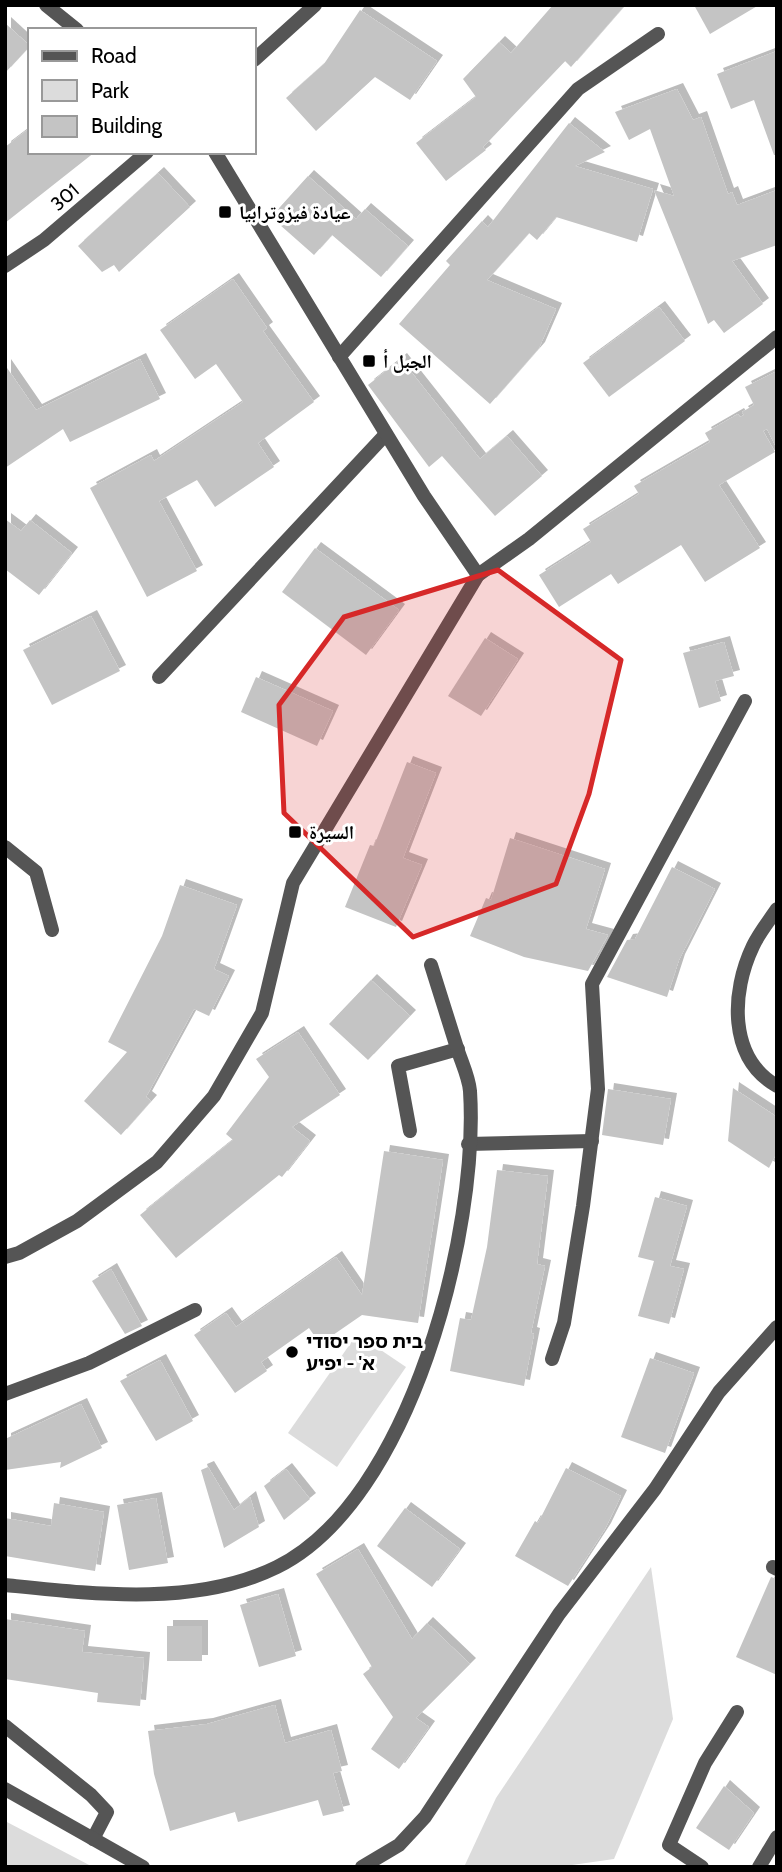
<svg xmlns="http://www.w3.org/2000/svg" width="782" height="1872" font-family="Cabin,'Noto Naskh Arabic','Noto Sans Hebrew',sans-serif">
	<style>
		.green { fill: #dcdcdc }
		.building { fill: #c4c4c4; filter: url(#shadow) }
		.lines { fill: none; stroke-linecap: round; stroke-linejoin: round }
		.service { stroke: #555; stroke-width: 14 }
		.minor { stroke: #555; stroke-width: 14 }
		.tertiary { stroke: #555; stroke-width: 14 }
		.marked { fill: #d62828; fill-opacity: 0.2; stroke: #d62828; stroke-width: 5; stroke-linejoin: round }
		.poi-dot { fill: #000; stroke: #fff; stroke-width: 2.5 }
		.labels { text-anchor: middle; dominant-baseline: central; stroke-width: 6; stroke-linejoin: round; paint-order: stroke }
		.street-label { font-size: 19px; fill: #000; stroke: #fff }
		.poi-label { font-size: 19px; font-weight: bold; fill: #000; stroke: #fff; text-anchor: start }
	</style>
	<defs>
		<filter id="shadow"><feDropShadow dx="6" dy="-6" stdDeviation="0" flood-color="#0004"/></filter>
	</defs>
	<rect width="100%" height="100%" fill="#fff"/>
	<!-- green -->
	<g class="green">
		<path d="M 357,1334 L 406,1367 L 337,1467 L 288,1433 Z"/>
		<path d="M 651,1567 L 673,1719 L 614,1859 L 558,1867 L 464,1867 L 496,1798 Z"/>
		<path d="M 5,1821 L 93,1867 L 5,1867 Z"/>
	</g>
	<!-- building -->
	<g class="building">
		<path d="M 553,5 L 625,5 L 571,67 L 565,61 L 483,147 L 486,150 L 446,181 L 416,143 L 476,97 L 463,79 L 499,42 L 511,53 Z"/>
		<path d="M 694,5 L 759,5 L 710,34 Z"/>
		<path d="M 360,10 L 437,61 L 410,100 L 375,77 L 316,131 L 286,98 L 324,64 Z"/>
		<path d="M 5,23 L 30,46 L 5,73 Z"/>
		<path d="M 777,51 L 777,155 L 774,155 L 754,100 L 731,109 L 717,74 Z"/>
		<path d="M 677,89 L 693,120 L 701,117 L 728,194 L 732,192 L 737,205 L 777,190 L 777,245 L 732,261 L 763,304 L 724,333 L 714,320 L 708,324 L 654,190 L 674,196 L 650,129 L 629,140 L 615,112 Z"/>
		<path d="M 569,123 L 605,152 L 575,166 L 653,189 L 637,242 L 556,217 L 537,240 L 529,233 L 487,280 L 556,309 L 539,348 L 490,404 L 399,324 L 450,265 L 446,261 L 482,221 L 488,227 Z"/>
		<path d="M 30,128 L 30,152 L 95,152 L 5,223 L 5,147 Z"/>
		<path d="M 158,173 L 190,207 L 119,272 L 114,265 L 102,272 L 78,246 Z"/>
		<path d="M 308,176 L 356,219 L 365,209 L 408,246 L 381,277 L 332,235 L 314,255 L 271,217 Z"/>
		<path d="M 233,279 L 267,328 L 263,331 L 314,402 L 258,443 L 274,467 L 215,507 L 197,480 L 159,501 L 197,571 L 147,597 L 90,488 L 151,455 L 154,461 L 243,402 L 216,364 L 195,379 L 160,330 Z"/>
		<path d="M 659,307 L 685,341 L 609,397 L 583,363 Z"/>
		<path d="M 140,359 L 160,399 L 70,442 L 63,429 L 5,468 L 5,365 L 36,410 Z"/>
		<path d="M 401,359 L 480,459 L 507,436 L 542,476 L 495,516 L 442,456 L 429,467 L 368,385 Z"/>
		<path d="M 777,371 L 777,449 L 767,429 L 763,431 L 775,452 L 719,485 L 760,548 L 705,582 L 681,545 L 618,584 L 611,574 L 559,607 L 539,575 L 591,542 L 583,529 L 639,494 L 634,486 L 710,442 L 705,433 L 738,414 L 740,417 L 744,415 L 742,412 L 754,405 L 745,387 Z"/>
		<path d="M 5,519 L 21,531 L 30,520 L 72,553 L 39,595 L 5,569 Z"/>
		<path d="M 315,548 L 399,610 L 366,655 L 282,592 Z"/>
		<path d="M 91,616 L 120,671 L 52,705 L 23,650 Z"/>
		<path d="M 485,638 L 518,659 L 481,716 L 448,696 Z"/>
		<path d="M 724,642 L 734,676 L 715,681 L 721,701 L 699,708 L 683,653 Z"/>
		<path d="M 256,677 L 333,711 L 317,746 L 241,712 Z"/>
		<path d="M 407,762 L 436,773 L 403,858 L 422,865 L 396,927 L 345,907 L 370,845 L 374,846 Z"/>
		<path d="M 510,838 L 605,869 L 586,929 L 608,935 L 588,971 L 524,957 L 470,936 L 486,898 L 491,900 Z"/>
		<path d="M 672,867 L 715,889 L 679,960 L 667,997 L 607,977 L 627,940 L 635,939 Z"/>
		<path d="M 180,885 L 237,905 L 214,969 L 229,976 L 209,1016 L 194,1009 L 146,1097 L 151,1101 L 121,1135 L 84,1101 L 127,1052 L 108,1042 L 162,936 Z"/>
		<path d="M 371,980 L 410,1016 L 368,1060 L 329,1024 Z"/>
		<path d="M 298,1032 L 340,1095 L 292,1127 L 310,1141 L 282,1177 L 279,1175 L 176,1258 L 140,1215 L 233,1140 L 226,1134 L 269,1077 L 256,1059 Z"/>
		<path d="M 733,1088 L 777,1117 L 777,1152 L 769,1168 L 728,1141 Z"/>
		<path d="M 608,1089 L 671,1099 L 663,1145 L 602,1135 Z"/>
		<path d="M 384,1151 L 443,1160 L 418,1323 L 362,1315 L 320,1344 L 309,1328 L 261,1362 L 267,1371 L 235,1393 L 194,1335 L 226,1313 L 236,1327 L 336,1257 L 362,1295 Z"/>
		<path d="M 497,1170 L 548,1176 L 537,1264 L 545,1266 L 531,1333 L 534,1334 L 524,1386 L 450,1371 L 460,1318 L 471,1320 L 487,1247 Z"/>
		<path d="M 655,1197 L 687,1206 L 670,1266 L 684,1269 L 669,1324 L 638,1316 L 654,1261 L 638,1257 Z"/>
		<path d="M 111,1269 L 142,1326 L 125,1334 L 92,1281 Z"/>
		<path d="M 650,1358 L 694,1373 L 665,1453 L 621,1437 Z"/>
		<path d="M 160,1360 L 193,1421 L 156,1441 L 120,1381 Z"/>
		<path d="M 81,1404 L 102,1448 L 60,1468 L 61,1462 L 5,1470 L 5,1439 Z"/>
		<path d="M 208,1467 L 234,1510 L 250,1497 L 259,1527 L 224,1548 L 201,1470 Z"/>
		<path d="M 566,1468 L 621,1496 L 605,1529 L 568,1586 L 515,1556 L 535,1521 L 538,1523 Z"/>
		<path d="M 286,1469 L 310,1499 L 284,1520 L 264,1486 Z"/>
		<path d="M 156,1498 L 168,1563 L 129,1570 L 117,1505 Z"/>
		<path d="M 54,1503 L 104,1512 L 95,1571 L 5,1556 L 5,1518 L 51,1526 Z"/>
		<path d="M 405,1508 L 460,1549 L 432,1587 L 377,1546 Z"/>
		<path d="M 358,1549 L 412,1639 L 427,1623 L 470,1664 L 416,1718 L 429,1727 L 399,1769 L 371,1749 L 393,1717 L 363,1674 L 372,1667 L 316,1574 Z"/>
		<path d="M 771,1577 L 777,1579 L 777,1675 L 736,1657 Z"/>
		<path d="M 278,1594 L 296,1656 L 259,1667 L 240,1605 Z"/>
		<path d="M 5,1619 L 85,1631 L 82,1652 L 144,1658 L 140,1706 L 97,1702 L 98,1693 L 5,1679 Z"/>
		<rect x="167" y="1626" width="35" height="35"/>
		<path d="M 275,1705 L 285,1743 L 331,1730 L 342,1771 L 333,1773 L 344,1811 L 323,1816 L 318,1800 L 238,1822 L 235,1812 L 170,1831 L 154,1774 L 148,1731 L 207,1724 Z"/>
		<path d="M 724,1786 L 754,1813 L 729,1850 L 696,1828 Z"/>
	</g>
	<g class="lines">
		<!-- service -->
		<g class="service">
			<path d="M 46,5 L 77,30"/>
			<path d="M 5,847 L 36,872 L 52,930"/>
			<path d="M 410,1131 L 398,1066 L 458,1049"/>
			<path d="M 5,1394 L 89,1363 L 195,1310"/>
			<path d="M 773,1567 L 777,1569"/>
			<path d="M 5,1726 L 91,1795 L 107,1812 L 93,1839"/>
			<path d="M 702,1867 L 669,1845 L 705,1763 L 737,1712"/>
		</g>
		<!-- minor -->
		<g class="minor">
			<path d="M 5,266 L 44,240 L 147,152"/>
			<path d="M 339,357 L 578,89 L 658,34"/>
			<path d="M 478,575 L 529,539 L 777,337"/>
			<path d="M 159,677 L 386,434"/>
			<path d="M 777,909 C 769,921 759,933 753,946 C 731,992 728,1058 777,1086"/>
			<path d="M 468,1144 L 592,1141"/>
			<path d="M 552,1359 L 564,1323 L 583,1206 L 598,1089 L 592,984 L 745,701"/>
			<path d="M 5,1585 C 92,1594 196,1607 277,1567 C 411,1501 479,1230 470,1091 C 469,1078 462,1063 458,1051 C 449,1022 440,994 431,965"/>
			<path d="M 5,1789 L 143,1867"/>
			<path d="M 362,1867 L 399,1845 L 425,1817 L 559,1614 L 655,1489 L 719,1392 L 777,1327"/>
			<path d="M 759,1867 L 777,1837"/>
		</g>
		<!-- tertiary -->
		<g class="tertiary">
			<path d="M 254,60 L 315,5"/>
			<path d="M 5,1257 L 19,1253 L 77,1221 L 157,1162 L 214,1096 L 262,1013 L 293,883 L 478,575 L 424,496 L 215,152"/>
		</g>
	</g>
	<!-- marked area -->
	<path class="marked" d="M 498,570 L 621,660 L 589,794 L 556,884 L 413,937 L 284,813 L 279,705 L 344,617 Z"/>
	<!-- markers -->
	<g class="poi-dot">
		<rect x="218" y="205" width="14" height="14" rx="3.5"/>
		<rect x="362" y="354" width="14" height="14" rx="3.5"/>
		<rect x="288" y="825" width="14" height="14" rx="3.5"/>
		<circle cx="292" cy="1352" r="7"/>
	</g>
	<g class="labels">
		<!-- street labels -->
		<g class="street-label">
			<text transform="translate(65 197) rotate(-41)">301</text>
		</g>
		<!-- poi labels -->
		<g class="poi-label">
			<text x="239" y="212">عيادة فيزوترابيا</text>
			<text x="383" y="361">الجبل أ</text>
			<text x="309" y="832">السيرة</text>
			<text x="306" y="1341">בית ספר יסודי<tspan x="306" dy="22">א' - יפיע</tspan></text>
		</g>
	</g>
	<!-- border -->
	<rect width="782" height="1872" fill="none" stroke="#000000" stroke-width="14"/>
	<!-- legend -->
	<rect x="28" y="28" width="228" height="126" fill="#ffffff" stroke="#999999" stroke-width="2"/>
	<rect x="42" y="51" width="35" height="10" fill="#555555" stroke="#999999" stroke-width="2"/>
	<text x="91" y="63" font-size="21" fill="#000000">Road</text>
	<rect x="42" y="80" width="35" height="21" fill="#dcdcdc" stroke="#999999" stroke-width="2"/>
	<text x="91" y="98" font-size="21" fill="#000000">Park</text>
	<rect x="42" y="116" width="35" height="21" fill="#c4c4c4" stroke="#999999" stroke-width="2"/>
	<text x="91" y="133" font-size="21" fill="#000000">Building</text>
</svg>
